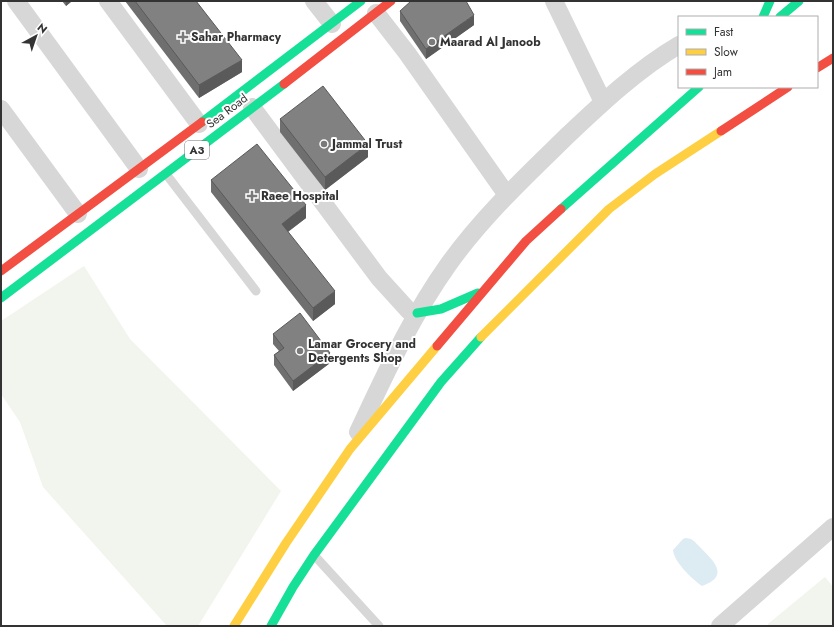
<svg xmlns="http://www.w3.org/2000/svg" width="834" height="627" font-family="Jost,sans-serif">
	<style>
		.green { fill: #f1f5ed }
		.water { fill: #ddebf3 }
		.lines { fill: none; stroke-linecap: round; stroke-linejoin: round }
		.lane { stroke: #d7d7d7; stroke-width: 9 }
		.street { stroke: #d7d7d7; stroke-width: 18 }
		.fast { stroke: #16e098; stroke-width: 9 }
		.slow { stroke: #ffcf43; stroke-width: 9 }
		.jam { stroke: #f24e42; stroke-width: 9 }
		.wall { fill: #6f6f6f }
		.shaded-wall { fill: #5a5a5a }
		.building { fill: #818181; stroke: #5a5a5a }
		.poi-dot { fill: #7a7a7a; stroke: #fff; stroke-width: 1.5 }
		.labels { text-anchor: middle; dominant-baseline: central; stroke-width: 4; stroke-linejoin: round; paint-order: stroke }
		.shield { fill: #fff; stroke: #707070; stroke-width: 1 }
		.shield-label { font-size: 11px; font-weight: bold; fill: #333 }
		.poi-label { font-size: 12px; font-weight: bold; fill: #333; stroke: #fff; text-anchor: start }
		.street-label { font-size: 12px; fill: #333; stroke: #fff }
	</style>
	<rect width="100%" height="100%" fill="#fff"/>
	<!-- green -->
	<g class="green">
		<path d="M 84,266 L 130,339 L 281,491 L 198,626 L 167,626 L 43,487 L 20,422 L 1,394 L 1,321 Z"/>
		<path d="M 825,577 L 833,587 L 833,626 L 769,626 L 768,624 Z"/>
	</g>
	<!-- water -->
	<path class="water" d="M 686,538 L 691,539 L 695,542 C 709,557 734,575 702,586 C 692,579 674,562 673,550 L 683,539 Z"/>
	<g class="lines">
		<!-- lane -->
		<g class="lane">
			<path d="M 166,174 L 256,291"/>
			<path d="M 314,555 L 379,626"/>
		</g>
		<!-- street -->
		<g class="street">
			<path d="M 16,1 L 139,169"/>
			<path d="M 108,1 L 199,124"/>
			<path d="M 314,1 L 332,24"/>
			<path d="M 554,1 L 603,102"/>
			<path d="M 376,13 L 407,53 L 507,195"/>
			<path d="M 252,107 L 379,278 L 409,311 L 417,313"/>
			<path d="M 1,109 L 78,214"/>
			<path d="M 358,432 C 385,375 411,317 448,265 C 482,217 525,177 567,136 C 602,103 638,69 679,45"/>
			<path d="M 720,626 L 833,527"/>
		</g>
		<!-- fast -->
		<g class="fast">
			<path d="M 763,17 L 770,1"/>
			<path d="M 780,17 L 799,1"/>
			<path d="M 202,122 L 361,1"/>
			<path d="M 561,209 L 699,87"/>
			<path d="M 1,298 L 284,84"/>
			<path d="M 417,313 L 441,309 L 478,293"/>
			<path d="M 271,626 L 293,587 L 314,555 L 441,382 L 481,337"/>
		</g>
		<!-- slow -->
		<g class="slow">
			<path d="M 481,337 L 609,209 L 655,174 L 721,131"/>
			<path d="M 234,626 L 286,543 L 350,449 L 437,346"/>
		</g>
		<!-- jam -->
		<g class="jam">
			<path d="M 817,68 L 833,58"/>
			<path d="M 284,84 L 391,1"/>
			<path d="M 721,131 L 788,87"/>
			<path d="M 1,271 L 202,122"/>
			<path d="M 437,346 L 526,241 L 561,209"/>
		</g>
	</g>
	<!-- wall -->
	<g class="wall">
		<path d="M 62,1 L 72,1 L 66,6 Z"/>
		<path d="M 125,1 L 196,1 L 242,72 L 199,98 Z"/>
		<path d="M 400,11 L 474,25 L 426,59 L 400,21 Z"/>
		<path d="M 280,119 L 368,157 L 325,190 L 280,132 Z"/>
		<path d="M 211,180 L 306,218 L 288,232 L 335,304 L 313,321 L 211,192 Z"/>
		<path d="M 273,334 L 330,363 L 293,391 L 274,365 L 274,355 L 279,351 L 273,344 Z"/>
	</g>
	<!-- shaded-wall -->
	<g class="shaded-wall">
		<path d="M 66,1 L 72,1 L 66,6 Z"/>
		<path d="M 474,15 L 474,25 L 426,59 L 426,49 Z"/>
		<path d="M 242,60 L 242,72 L 199,98 L 199,85 Z"/>
		<path d="M 368,144 L 368,157 L 325,190 L 325,177 Z"/>
		<path d="M 306,205 L 306,218 L 282,236 L 282,224 Z"/>
		<path d="M 335,291 L 335,304 L 313,321 L 313,308 Z"/>
		<path d="M 330,353 L 330,363 L 293,391 L 293,381 Z"/>
	</g>
	<!-- building -->
	<g class="building">
		<path d="M 135,1 L 196,1 L 242,60 L 199,85 Z"/>
		<path d="M 411,1 L 466,1 L 474,15 L 426,49 L 400,11 Z"/>
		<path d="M 323,86 L 368,144 L 325,177 L 280,119 Z"/>
		<path d="M 257,144 L 306,205 L 282,224 L 335,291 L 313,308 L 211,180 Z"/>
		<path d="M 300,313 L 330,353 L 293,381 L 274,355 L 284,348 L 273,334 Z"/>
	</g>
	<!-- markers -->
	<g class="poi-dot">
		<path d="M181 31h4v4h4v4h-4v4h-4v-4h-4v-4h4z"/>
		<circle cx="432" cy="42" r="4"/>
		<circle cx="324" cy="144" r="4"/>
		<path d="M250 190h4v4h4v4h-4v4h-4v-4h-4v-4h4z"/>
		<circle cx="300" cy="351" r="4"/>
	</g>
	<g class="labels">
		<!-- shield labels -->
		<rect class="shield" x="185" y="141" width="24" height="18" rx="3"/>
		<g class="shield-label">
			<text x="197" y="150">A3</text>
		</g>
		<!-- poi labels -->
		<g class="poi-label">
			<text x="191" y="37">Sahar Pharmacy</text>
			<text x="440" y="42">Maarad Al Janoob</text>
			<text x="332" y="144">Jammal Trust</text>
			<text x="261" y="196">Raee Hospital</text>
			<text x="308" y="344">Lamar Grocery and<tspan x="308" dy="14">Detergents Shop</tspan></text>
		</g>
		<!-- street labels -->
		<g class="street-label">
			<text transform="translate(227 111) rotate(-37)">Sea Road</text>
		</g>
	</g>
	<!-- border -->
	<rect width="834" height="627" fill="none" stroke="#333333" stroke-width="4"/>
	<!-- legend -->
	<rect x="678" y="16" width="140" height="72" fill="#ffffff" stroke="#adadad"/>
	<rect x="686" y="29" width="20" height="6" fill="#16e098" stroke="#adadad"/>
	<text x="714" y="36" font-size="12" fill="#333333">Fast</text>
	<rect x="686" y="49" width="20" height="6" fill="#ffcf43" stroke="#adadad"/>
	<text x="714" y="56" font-size="12" fill="#333333">Slow</text>
	<rect x="686" y="69" width="20" height="6" fill="#f24e42" stroke="#adadad"/>
	<text x="714" y="76" font-size="12" fill="#333333">Jam</text>
	<!-- north arrow -->
	<g transform="translate(36 36) rotate(40)" stroke="#ffffff" stroke-width="3" paint-order="stroke">
	<path d="M0-3L7 15L0 10L-7 15Z" fill="#333333"/>
	<text y="-6" font-size="11" font-weight="bold" text-anchor="middle" fill="#333333">N</text>
	</g>
</svg>
